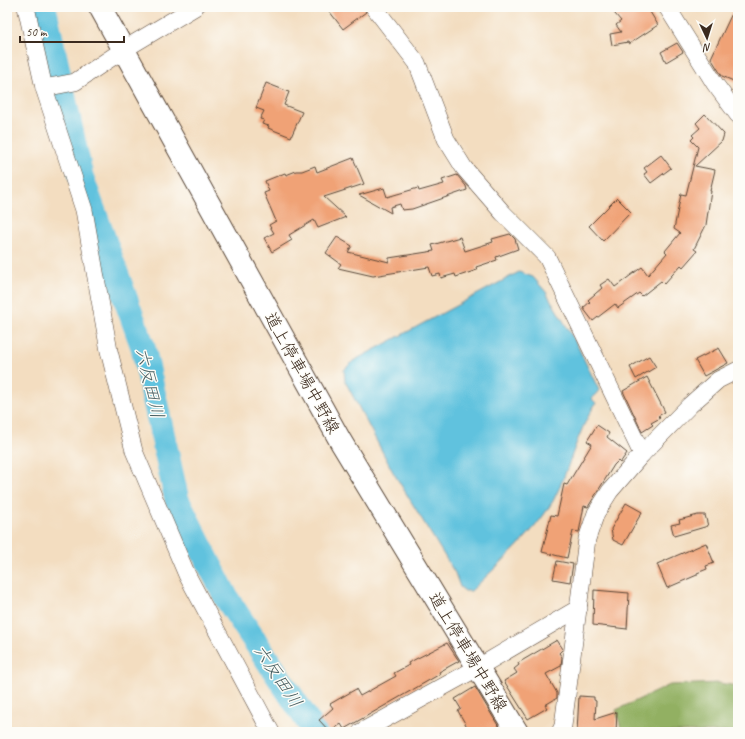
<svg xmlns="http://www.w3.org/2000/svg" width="745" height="739" font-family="Caveat,'Klee One',sans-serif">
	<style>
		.forest { fill: #92b062; stroke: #666d40 }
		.water { fill: #60c2de; stroke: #4e767e }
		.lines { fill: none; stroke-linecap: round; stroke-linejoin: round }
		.river { stroke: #60c2de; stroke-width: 25 }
		.building { fill: #f0a276 }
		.street-casing { stroke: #574536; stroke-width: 18 }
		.secondary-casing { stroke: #574536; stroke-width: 24 }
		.street { stroke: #fff; stroke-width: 17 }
		.secondary { stroke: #fff; stroke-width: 22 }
		.labels { text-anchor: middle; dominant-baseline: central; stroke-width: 3; stroke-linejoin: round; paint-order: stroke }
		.street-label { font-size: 17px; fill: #3b2a1e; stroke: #fdfcf7 }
		.water-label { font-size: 18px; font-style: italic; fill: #485f61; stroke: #fdfcf7 }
	</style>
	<rect width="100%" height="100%" fill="#fdfcf7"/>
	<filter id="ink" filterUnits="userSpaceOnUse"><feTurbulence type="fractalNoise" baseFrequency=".025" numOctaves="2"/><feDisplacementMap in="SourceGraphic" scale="8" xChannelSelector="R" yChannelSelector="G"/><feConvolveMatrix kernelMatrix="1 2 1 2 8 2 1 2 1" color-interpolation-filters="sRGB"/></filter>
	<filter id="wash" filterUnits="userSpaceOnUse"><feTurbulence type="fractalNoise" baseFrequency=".012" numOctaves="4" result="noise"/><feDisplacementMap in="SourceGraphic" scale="16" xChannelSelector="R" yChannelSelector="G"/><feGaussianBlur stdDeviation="0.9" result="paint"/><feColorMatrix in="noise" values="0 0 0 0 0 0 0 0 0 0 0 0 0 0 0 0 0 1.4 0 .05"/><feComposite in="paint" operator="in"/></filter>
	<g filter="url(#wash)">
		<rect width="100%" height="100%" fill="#f3ddc0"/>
		<!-- forest -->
		<path class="forest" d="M 719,683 L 738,686 L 738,732 L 622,732 L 616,710 L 670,685 Z"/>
		<!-- water -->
		<path class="water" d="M 519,272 L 533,277 L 546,292 L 575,341 L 599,390 L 592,399 L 596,403 C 576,433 570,469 553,501 C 532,536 500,563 471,591 L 465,591 L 460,587 L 455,573 L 393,472 L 345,381 L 344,370 L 353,361 Z"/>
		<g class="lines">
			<!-- river -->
			<path class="river" d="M 44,7 L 81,176 L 143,347 L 177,500 L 227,599 L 315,732"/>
		</g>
		<g id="blocks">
			<!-- building -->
			<g class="building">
				<path d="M 326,7 L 364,7 L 366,12 L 343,29 Z"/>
				<path d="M 609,7 L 647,7 L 658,25 L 629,44 L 628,42 L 612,45 L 610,34 L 621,32 L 616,25 L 621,21 Z"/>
				<path d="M 735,7 L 738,7 L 738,83 L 722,76 L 711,58 Z"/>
				<path d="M 677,43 L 683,52 L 666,62 L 661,52 Z"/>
				<path d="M 266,83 L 289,92 L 284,105 L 302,112 L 291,137 L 268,128 L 269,126 L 262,124 L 264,120 L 260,119 L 264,111 L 256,108 Z"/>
				<path d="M 705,114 L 724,134 L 722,141 L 695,166 L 715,170 L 710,191 L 711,191 L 706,225 L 694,249 L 697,251 L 683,267 L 681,265 L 664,284 L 661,281 L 642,296 L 639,293 L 618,308 L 615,304 L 593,321 L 583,308 L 590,302 L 588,300 L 602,288 L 600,285 L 609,279 L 615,287 L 642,267 L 648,275 L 667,253 L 665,251 L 680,233 L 674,229 L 681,194 L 686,195 L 698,147 L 691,140 L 694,137 L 692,135 L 700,128 L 696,123 Z"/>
				<path d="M 661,155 L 671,168 L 651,183 L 644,174 L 647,172 L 644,168 Z"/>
				<path d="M 353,158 L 364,184 L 324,197 L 346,217 L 318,228 L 314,220 L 289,235 L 292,240 L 272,252 L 264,238 L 274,233 L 269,225 L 276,221 L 264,193 L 269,191 L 265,181 L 285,173 L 286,175 L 296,171 L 302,171 L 315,166 L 317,172 Z"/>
				<path d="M 457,175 L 466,186 L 467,190 L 412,209 L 402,210 L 400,204 L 390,207 L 391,213 L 359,195 L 384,188 L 387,197 L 418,188 L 419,191 L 444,184 L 442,180 Z"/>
				<path d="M 617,198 L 631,212 L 603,241 L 589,226 Z"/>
				<path d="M 510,234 L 515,239 L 518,249 L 496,257 L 497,260 L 476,267 L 477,270 L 456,277 L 455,274 L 441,278 L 440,274 L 432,276 L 429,267 L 373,276 L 338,268 L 341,264 L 326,253 L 337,237 L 352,246 L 348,252 L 389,262 L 389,258 L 434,251 L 432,245 L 460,237 L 465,251 L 493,242 L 492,239 Z"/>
				<path d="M 719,348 L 728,363 L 704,376 L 695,360 Z"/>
				<path d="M 649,356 L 656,367 L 636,379 L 630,367 Z"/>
				<path d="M 647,377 L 665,412 L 658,416 L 660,418 L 651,423 L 653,425 L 642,432 L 623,391 Z"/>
				<path d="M 597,425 L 609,433 L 607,437 L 627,453 L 620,463 L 618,461 L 614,465 L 588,507 L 584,506 L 579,532 L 573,531 L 567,558 L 542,552 L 551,515 L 557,516 L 564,484 L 567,485 L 592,444 L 587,441 Z"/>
				<path d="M 626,503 L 642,512 L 623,545 L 613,540 L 611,529 Z"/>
				<path d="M 698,515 L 705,515 L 708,526 L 674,536 L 671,525 L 680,523 L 679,520 Z"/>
				<path d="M 706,543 L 714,563 L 706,566 L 707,569 L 697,573 L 697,575 L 667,588 L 657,564 Z"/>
				<path d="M 557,561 L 573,564 L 570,582 L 553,579 Z"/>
				<path d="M 594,590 L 629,593 L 627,629 L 593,625 Z"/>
				<path d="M 557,640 L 563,649 L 559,653 L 562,657 L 561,666 L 546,674 L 557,693 L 557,698 L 545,705 L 547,708 L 528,719 L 504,681 L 517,673 L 514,669 L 519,665 L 518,663 Z"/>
				<path d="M 447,643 L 459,661 L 439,672 L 440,674 L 344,729 L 341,724 L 330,732 L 319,720 L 333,708 L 330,704 L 356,689 L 360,696 L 396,676 L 394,673 L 409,665 L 408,663 Z"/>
				<path d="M 475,687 L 502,732 L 470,732 L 458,711 L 461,709 L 455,699 Z"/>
				<path d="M 579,696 L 594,697 L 594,700 L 596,701 L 595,719 L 617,712 L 616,732 L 577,732 Z"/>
			</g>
		</g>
	</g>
	<g filter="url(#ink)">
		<use href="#blocks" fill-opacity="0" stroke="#574536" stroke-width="1"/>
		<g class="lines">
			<!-- street casing -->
			<g class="street-casing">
				<g id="street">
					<path d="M 26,7 L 44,88 L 84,210 L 109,351 L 134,451 L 187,575 L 271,732"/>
					<path d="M 374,7 L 417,63 L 446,139 L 464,168 L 503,213 L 547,257 L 642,454"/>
					<path d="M 667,7 L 715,84 L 738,115"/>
					<path d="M 44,88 L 75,82 L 123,50 L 195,7"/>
					<path d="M 361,732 L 477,668 L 579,608"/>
					<path d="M 560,732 L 563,726 L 587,539 L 596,513 L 610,491 L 642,454 L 690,405 L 718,380 L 738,370"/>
				</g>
			</g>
			<!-- secondary casing -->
			<g class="secondary-casing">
				<path id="secondary" d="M 100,7 L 341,442 L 517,732"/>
			</g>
			<!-- street -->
			<use href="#street" class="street"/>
			<!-- secondary -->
			<use href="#secondary" class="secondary"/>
		</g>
	</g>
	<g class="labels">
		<!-- street labels -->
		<g class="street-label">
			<text transform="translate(302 373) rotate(61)">道上停車場中野線</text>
			<text transform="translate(468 652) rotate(59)">道上停車場中野線</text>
		</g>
		<!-- water labels -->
		<g class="water-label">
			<text transform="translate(150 383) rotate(77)">六反田川</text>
			<text transform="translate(278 676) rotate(56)">六反田川</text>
		</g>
	</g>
	<!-- margin -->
	<rect width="745" height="739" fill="none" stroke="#fdfcf7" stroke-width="24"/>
	<!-- north arrow -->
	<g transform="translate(707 38) rotate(176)" stroke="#fdfcf7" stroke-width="3" paint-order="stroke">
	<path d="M0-3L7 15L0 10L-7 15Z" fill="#3b2a1e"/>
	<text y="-6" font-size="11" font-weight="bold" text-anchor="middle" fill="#3b2a1e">N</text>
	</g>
	<!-- scale -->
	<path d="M20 36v6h104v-6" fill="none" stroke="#3b2a1e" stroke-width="2"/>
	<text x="26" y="36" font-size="12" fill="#3b2a1e" stroke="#fdfcf7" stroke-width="3" paint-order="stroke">50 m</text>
</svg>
